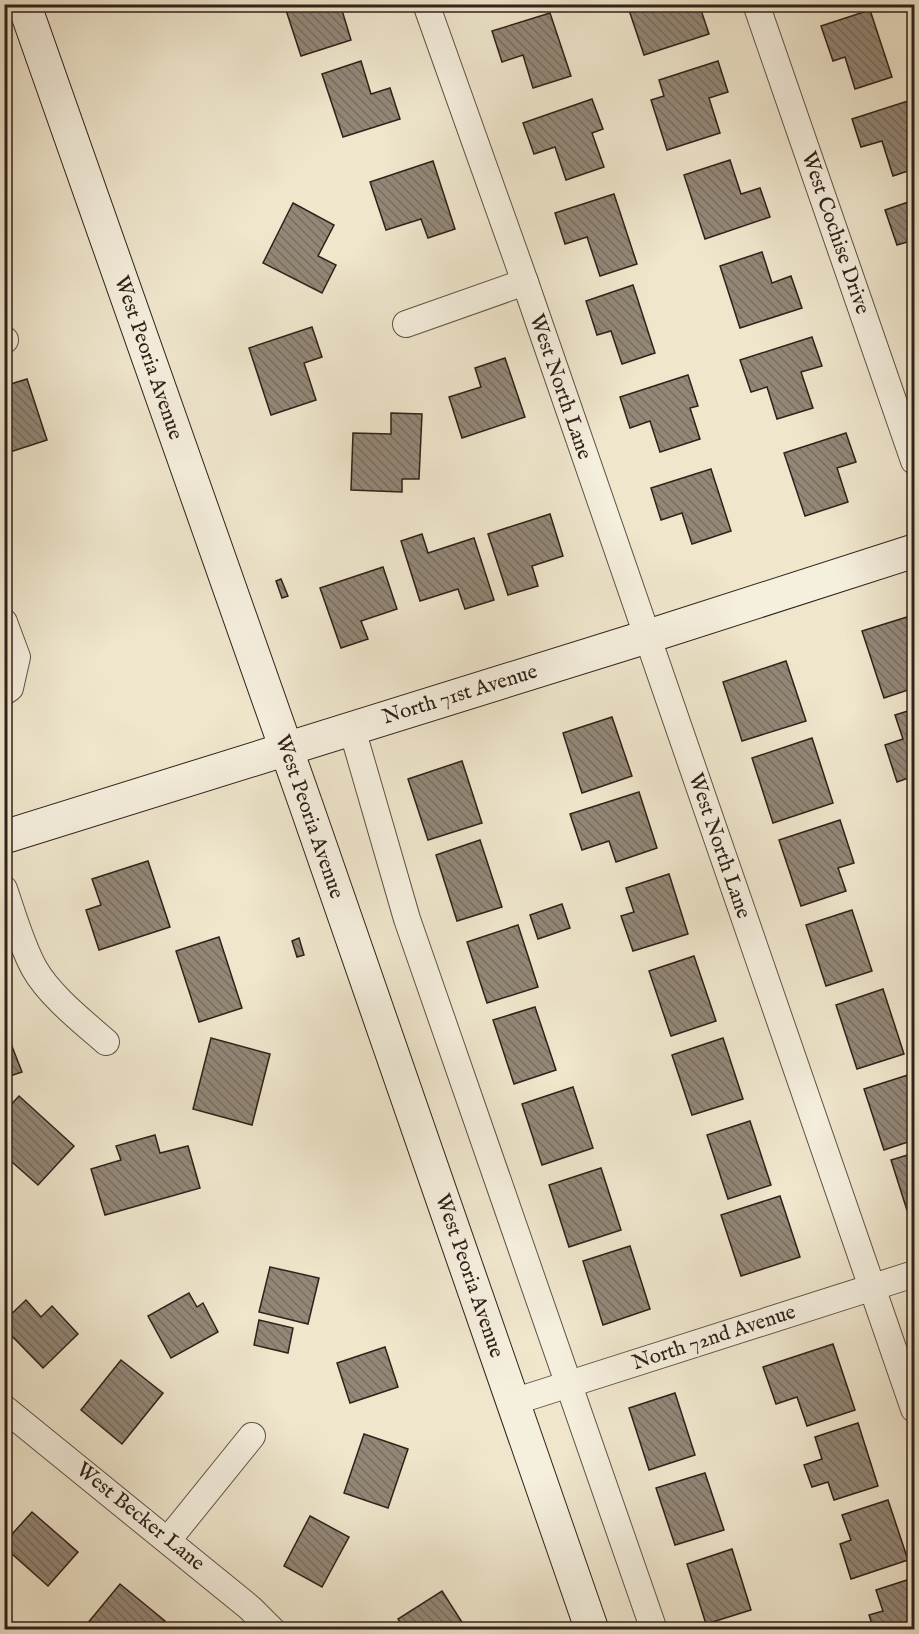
<svg xmlns="http://www.w3.org/2000/svg" width="919" height="1634" font-family="'IM FELL English',serif">
	<style>
		.building { fill: url(#building-back-hatch); stroke: #30211a; stroke-width: 1.5 }
		.lines { fill: none; stroke-linecap: round; stroke-linejoin: round }
		.street-casing { stroke: #605246; stroke-width: 28 }
		.secondary-casing { stroke: #30211a; stroke-width: 35 }
		.street { stroke: #f5efde; stroke-width: 26 }
		.secondary { stroke: #f5efde; stroke-width: 33 }
		.labels { text-anchor: middle; dominant-baseline: central; stroke-width: 4.5; stroke-linejoin: round; paint-order: stroke }
		.street-label { font-size: 21px; fill: #30211a; stroke: #f5efde }
	</style>
	<defs>
		<pattern id="building-back-hatch" width="6" height="6" patternUnits="userSpaceOnUse" patternTransform="scale(1.5)"><rect width="6" height="6" fill="#938777"/><path d="M-1 5l2 2M0 0l6 6M5-1l2 2" fill="none" stroke="#786e61"/></pattern>
	</defs>
	<rect width="100%" height="100%" fill="#efe6cc"/>
	<filter id="stains"><feTurbulence type="fractalNoise" baseFrequency=".00333" numOctaves="4"/><feColorMatrix values="0 0 0 0 .2 0 0 0 0 .09 0 0 0 0 .02 0 0 0 .5 -.17"/></filter>
	<radialGradient id="worn" r=".72"><stop offset=".6" stop-color="#630" stop-opacity="0"/><stop offset="1" stop-color="#630" stop-opacity=".3"/></radialGradient>
	<!-- building -->
	<g class="building">
		<path d="M 284,4 L 349,4 L 341,7 L 351,40 L 301,56 Z"/>
		<path d="M 627,4 L 674,4 L 676,11 L 699,4 L 709,34 L 644,55 Z"/>
		<path d="M 870,10 L 892,77 L 855,89 L 845,57 L 833,61 L 821,26 Z"/>
		<path d="M 550,13 L 571,76 L 533,88 L 523,55 L 502,62 L 492,31 Z"/>
		<path d="M 361,61 L 371,94 L 390,88 L 400,119 L 343,137 L 322,74 Z"/>
		<path d="M 718,61 L 728,92 L 709,98 L 720,133 L 667,150 L 651,100 L 664,96 L 659,80 Z"/>
		<path d="M 592,99 L 603,129 L 592,133 L 604,167 L 566,180 L 555,147 L 534,154 L 523,123 Z"/>
		<path d="M 914,99 L 914,169 L 893,176 L 882,141 L 861,147 L 852,119 Z"/>
		<path d="M 730,160 L 741,194 L 760,188 L 770,217 L 705,239 L 684,175 Z"/>
		<path d="M 433,161 L 455,229 L 428,238 L 421,219 L 386,230 L 370,182 Z"/>
		<path d="M 614,194 L 637,264 L 600,276 L 587,237 L 565,244 L 555,213 Z"/>
		<path d="M 914,200 L 914,240 L 897,245 L 885,210 Z"/>
		<path d="M 293,203 L 334,225 L 318,256 L 336,265 L 322,293 L 263,263 Z"/>
		<path d="M 762,252 L 772,283 L 791,276 L 802,308 L 740,328 L 720,266 Z"/>
		<path d="M 633,285 L 655,353 L 622,364 L 611,331 L 597,335 L 586,301 Z"/>
		<path d="M 312,327 L 322,357 L 304,363 L 316,400 L 271,415 L 249,348 Z"/>
		<path d="M 812,337 L 822,366 L 801,372 L 813,408 L 777,419 L 767,387 L 751,392 L 740,360 Z"/>
		<path d="M 505,358 L 525,417 L 462,438 L 449,397 L 481,387 L 475,368 Z"/>
		<path d="M 688,375 L 698,406 L 690,408 L 700,439 L 660,452 L 650,421 L 630,428 L 620,397 Z"/>
		<path d="M 27,379 L 47,440 L 4,454 L 4,386 Z"/>
		<path d="M 391,413 L 422,414 L 419,479 L 402,479 L 402,492 L 351,490 L 353,433 L 391,434 Z"/>
		<path d="M 846,433 L 856,462 L 837,468 L 848,502 L 805,516 L 784,453 Z"/>
		<path d="M 711,469 L 731,531 L 692,544 L 682,513 L 661,520 L 651,488 Z"/>
		<path d="M 550,514 L 563,556 L 532,566 L 538,586 L 508,595 L 488,534 Z"/>
		<path d="M 422,534 L 428,553 L 474,538 L 494,600 L 465,609 L 458,589 L 420,601 L 401,541 Z"/>
		<path d="M 383,567 L 397,609 L 361,621 L 368,639 L 341,648 L 320,588 Z"/>
		<path d="M 281,579 L 288,596 L 282,598 L 276,581 Z"/>
		<path d="M 907,617 L 914,639 L 914,688 L 884,698 L 862,631 Z"/>
		<path d="M 786,661 L 806,721 L 742,741 L 723,682 Z"/>
		<path d="M 914,709 L 914,776 L 897,782 L 885,745 L 903,739 L 895,715 Z"/>
		<path d="M 612,717 L 632,776 L 582,793 L 563,733 Z"/>
		<path d="M 812,738 L 833,803 L 773,823 L 752,758 Z"/>
		<path d="M 462,761 L 482,823 L 428,840 L 408,779 Z"/>
		<path d="M 639,792 L 657,848 L 616,862 L 609,841 L 582,850 L 570,814 Z"/>
		<path d="M 840,820 L 854,863 L 838,868 L 846,891 L 801,906 L 779,840 Z"/>
		<path d="M 480,840 L 502,907 L 457,921 L 436,855 Z"/>
		<path d="M 148,861 L 170,927 L 99,950 L 86,910 L 101,905 L 92,879 Z"/>
		<path d="M 669,874 L 688,934 L 633,951 L 621,916 L 634,912 L 626,888 Z"/>
		<path d="M 562,904 L 570,928 L 538,939 L 530,915 Z"/>
		<path d="M 852,910 L 872,971 L 826,986 L 806,925 Z"/>
		<path d="M 518,925 L 538,987 L 487,1003 L 467,942 Z"/>
		<path d="M 219,937 L 242,1008 L 199,1022 L 176,951 Z"/>
		<path d="M 299,938 L 304,955 L 297,957 L 292,941 Z"/>
		<path d="M 694,956 L 716,1021 L 671,1036 L 649,971 Z"/>
		<path d="M 883,989 L 904,1054 L 857,1069 L 836,1005 Z"/>
		<path d="M 535,1007 L 556,1070 L 514,1084 L 493,1020 Z"/>
		<path d="M 6,1031 L 22,1072 L 4,1078 L 4,1032 Z"/>
		<path d="M 211,1038 L 270,1054 L 252,1125 L 193,1109 Z"/>
		<path d="M 723,1038 L 743,1099 L 692,1115 L 672,1055 Z"/>
		<path d="M 914,1073 L 914,1140 L 884,1150 L 864,1089 Z"/>
		<path d="M 573,1087 L 593,1148 L 542,1165 L 522,1104 Z"/>
		<path d="M 19,1096 L 74,1146 L 38,1185 L 4,1155 L 4,1112 Z"/>
		<path d="M 750,1121 L 771,1185 L 728,1199 L 707,1135 Z"/>
		<path d="M 155,1135 L 160,1153 L 188,1146 L 200,1188 L 105,1215 L 91,1169 L 121,1160 L 116,1146 Z"/>
		<path d="M 914,1153 L 914,1225 L 912,1226 L 891,1160 Z"/>
		<path d="M 601,1168 L 621,1230 L 569,1247 L 549,1185 Z"/>
		<path d="M 780,1196 L 800,1257 L 741,1276 L 721,1215 Z"/>
		<path d="M 630,1246 L 650,1309 L 603,1325 L 583,1261 Z"/>
		<path d="M 270,1267 L 319,1278 L 308,1324 L 259,1312 Z"/>
		<path d="M 189,1293 L 197,1307 L 203,1303 L 218,1332 L 171,1358 L 148,1316 Z"/>
		<path d="M 26,1300 L 41,1317 L 52,1306 L 78,1334 L 43,1368 L 4,1328 L 4,1321 Z"/>
		<path d="M 259,1320 L 293,1328 L 288,1353 L 254,1345 Z"/>
		<path d="M 833,1344 L 855,1410 L 807,1426 L 797,1397 L 776,1404 L 763,1367 Z"/>
		<path d="M 385,1347 L 398,1387 L 350,1403 L 337,1363 Z"/>
		<path d="M 121,1360 L 163,1393 L 122,1444 L 81,1410 Z"/>
		<path d="M 675,1393 L 695,1455 L 649,1470 L 629,1408 Z"/>
		<path d="M 858,1423 L 878,1486 L 834,1500 L 828,1482 L 812,1487 L 804,1465 L 822,1459 L 815,1437 Z"/>
		<path d="M 364,1434 L 408,1449 L 388,1508 L 344,1493 Z"/>
		<path d="M 705,1473 L 724,1530 L 675,1545 L 656,1488 Z"/>
		<path d="M 888,1500 L 908,1560 L 851,1579 L 840,1544 L 851,1540 L 842,1515 Z"/>
		<path d="M 32,1512 L 78,1552 L 48,1586 L 4,1547 L 4,1543 Z"/>
		<path d="M 310,1516 L 349,1537 L 322,1587 L 284,1566 Z"/>
		<path d="M 732,1549 L 751,1610 L 706,1624 L 687,1564 Z"/>
		<path d="M 913,1578 L 914,1584 L 914,1630 L 874,1630 L 869,1615 L 883,1611 L 876,1590 Z"/>
		<path d="M 120,1584 L 165,1621 L 159,1630 L 94,1630 L 87,1624 Z"/>
		<path d="M 442,1591 L 467,1630 L 405,1630 L 398,1619 Z"/>
	</g>
	<g class="lines">
		<!-- street casing -->
		<g class="street-casing">
			<g id="street">
				<path d="M 426,4 L 525,282 L 914,1409"/>
				<path d="M 756,4 L 914,461"/>
				<path d="M 406,324 L 525,282"/>
				<path d="M 4,340 L 5,340"/>
				<path d="M 4,622 L 17,657 L 10,688 L 4,692"/>
				<path d="M 352,729 L 407,919 L 654,1630"/>
				<path d="M 4,889 C 13,915 21,944 34,968 C 49,995 82,1021 106,1042"/>
				<path d="M 513,1402 L 914,1274"/>
				<path d="M 4,1408 L 250,1608 L 272,1630"/>
				<path d="M 168,1540 L 252,1436"/>
			</g>
		</g>
		<!-- secondary casing -->
		<g class="secondary-casing">
			<g id="secondary">
				<path d="M 24,4 L 306,805 L 592,1630"/>
				<path d="M 4,837 L 646,637 L 914,551"/>
			</g>
		</g>
		<!-- street -->
		<use href="#street" class="street"/>
		<!-- secondary -->
		<use href="#secondary" class="secondary"/>
	</g>
	<g class="labels">
		<!-- street labels -->
		<g class="street-label">
			<text transform="translate(835 233) rotate(71)">West Cochise Drive</text>
			<text transform="translate(148 358) rotate(71)">West Peoria Avenue</text>
			<text transform="translate(560 387) rotate(71)">West North Lane</text>
			<text transform="translate(460 695) rotate(-17)">North 71st Avenue</text>
			<text transform="translate(309 817) rotate(71)">West Peoria Avenue</text>
			<text transform="translate(719 846) rotate(71)">West North Lane</text>
			<text transform="translate(469 1276) rotate(71)">West Peoria Avenue</text>
			<text transform="translate(714 1338) rotate(-18)">North 72nd Avenue</text>
			<text transform="translate(140 1517) rotate(39)">West Becker Lane</text>
		</g>
	</g>
	<!-- margin -->
	<rect width="919" height="1634" fill="none" stroke="#efe6cc" stroke-width="24"/>
	<rect x="6" y="6" width="907" height="1622" fill="none" stroke="#30211a" stroke-width="3"/>
	<rect x="12" y="12" width="895" height="1610" fill="none" stroke="#30211a" stroke-width="1.5"/>
	<rect width="100%" height="100%" filter="url(#stains)"/>
	<rect width="100%" height="100%" fill="url(#worn)"/>
</svg>
